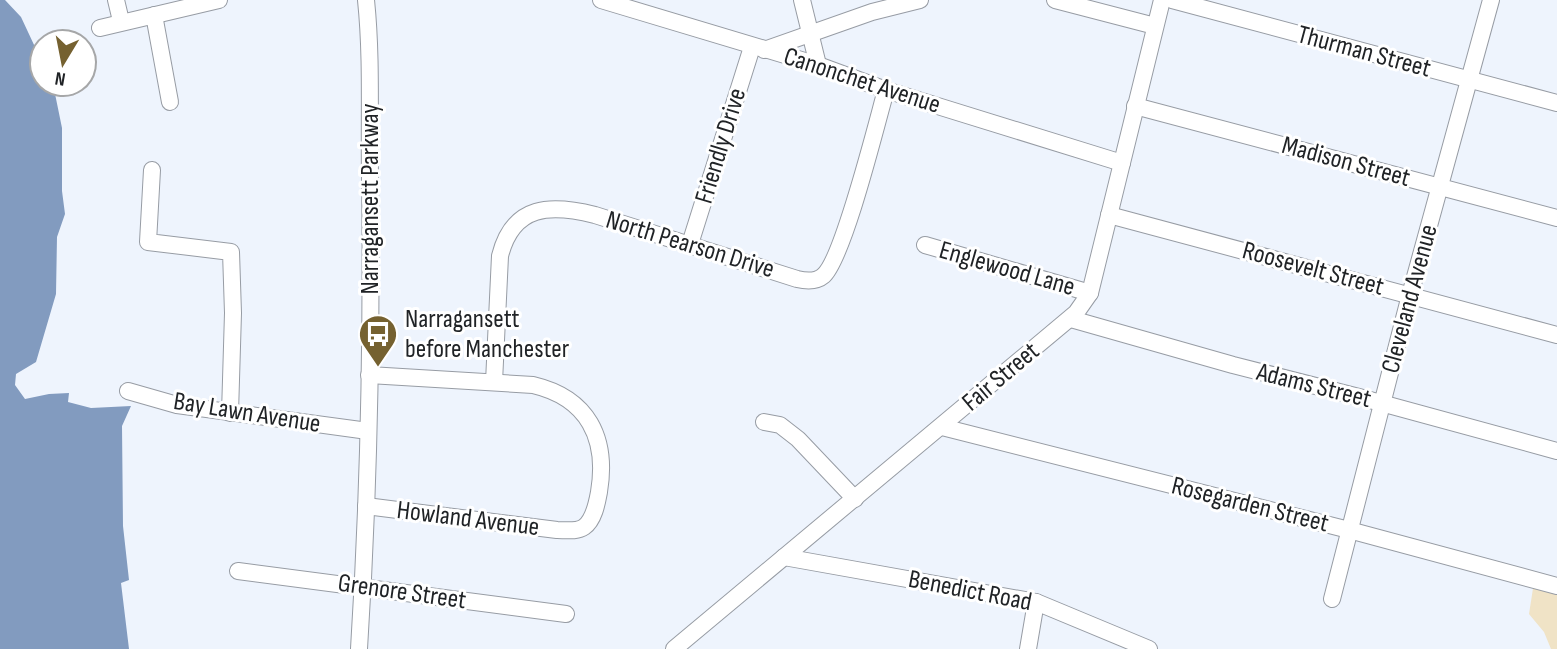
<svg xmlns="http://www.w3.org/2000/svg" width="1557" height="649" font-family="'Sofia Sans Condensed',sans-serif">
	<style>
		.green { fill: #f0e3c6 }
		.water { fill: #829bbf }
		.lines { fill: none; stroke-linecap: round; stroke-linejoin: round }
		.minor-casing { stroke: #979ca4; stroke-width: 18 }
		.minor { stroke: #fff; stroke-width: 16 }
		.labels { text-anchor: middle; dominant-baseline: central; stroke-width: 6; stroke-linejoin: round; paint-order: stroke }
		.street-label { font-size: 26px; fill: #202326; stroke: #fff }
		.poi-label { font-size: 26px; fill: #202326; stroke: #fff; text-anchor: start }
	</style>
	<rect width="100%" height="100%" fill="#eef4fd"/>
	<!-- green -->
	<path class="green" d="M 1534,582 L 1557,587 L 1557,649 L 1551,649 L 1544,632 L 1529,614 Z"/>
	<!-- water -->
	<path class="water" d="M 0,0 L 5,0 L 21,17 L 42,62 L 42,84 L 53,84 L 62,128 L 62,191 L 65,214 L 57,237 L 56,294 L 36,362 L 16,374 L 15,385 L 25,399 L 49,394 L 69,393 L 68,402 L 91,408 L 131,406 L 122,426 L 123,526 L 129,580 L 121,583 L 129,649 L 0,649 Z"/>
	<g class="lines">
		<!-- minor casing -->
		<g class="minor-casing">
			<g id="minor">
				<path d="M 116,0 L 121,21"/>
				<path d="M 601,0 L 818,65 L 886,90 L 1122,163"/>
				<path d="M 802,0 L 818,65"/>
				<path d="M 1055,0 L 1155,26"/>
				<path d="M 1172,0 L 1557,103"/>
				<path d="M 154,15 L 170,102"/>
				<path d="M 100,28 L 219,0"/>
				<path d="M 764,50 L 872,12 L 920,0"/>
				<path d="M 1135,106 L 1557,218"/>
				<path d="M 152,170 L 148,242 L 231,252 L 233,313 L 230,413"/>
				<path d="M 1109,215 L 1557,335"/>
				<path d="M 690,244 L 752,47"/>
				<path d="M 925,245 L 1090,293"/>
				<path d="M 1071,319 L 1233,365 L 1359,397 L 1557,451"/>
				<path d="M 494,382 L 500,256 C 513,204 551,204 595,215 L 797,279 C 806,281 816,282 823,276 C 843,260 877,122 886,90"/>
				<path d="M 128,391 L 177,405 L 368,431"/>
				<path d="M 764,422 L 780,425 L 798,439 L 855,499"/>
				<path d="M 942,427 L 1349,530 L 1557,586"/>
				<path d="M 366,506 L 557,530 C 565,530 577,532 584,527 C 594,520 597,503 599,492 C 608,438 588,398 533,385 L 369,375"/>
				<path d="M 784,557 L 1036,602 L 1149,649"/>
				<path d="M 238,571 L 566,614"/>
				<path d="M 1332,599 L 1410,295 L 1491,0"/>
				<path d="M 359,649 C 369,491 372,333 370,176 C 369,117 372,58 366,0"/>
				<path d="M 674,649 L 1076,313 L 1090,293 L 1162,0"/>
				<path d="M 1028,649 L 1036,602"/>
			</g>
		</g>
		<!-- minor -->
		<use href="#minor" class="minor"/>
	</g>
	<!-- icons -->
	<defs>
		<g id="bus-pin" transform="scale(2.0125)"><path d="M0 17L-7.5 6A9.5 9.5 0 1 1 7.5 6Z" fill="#756130" stroke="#fff"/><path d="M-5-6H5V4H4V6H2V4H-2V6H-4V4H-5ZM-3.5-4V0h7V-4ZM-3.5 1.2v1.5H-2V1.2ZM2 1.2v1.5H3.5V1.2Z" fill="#fff"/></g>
	</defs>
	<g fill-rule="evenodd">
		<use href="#bus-pin" x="378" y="334"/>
	</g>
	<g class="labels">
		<!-- street labels -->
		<g class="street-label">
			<text transform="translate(1364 52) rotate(15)">Thurman Street</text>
			<text transform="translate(862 81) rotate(18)">Canonchet Avenue</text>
			<text transform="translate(721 146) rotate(-73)">Friendly Drive</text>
			<text transform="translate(1346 162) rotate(15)">Madison Street</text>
			<text transform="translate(370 199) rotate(-90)">Narragansett Parkway</text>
			<text transform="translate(690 245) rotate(17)">North Pearson Drive</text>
			<text transform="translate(1007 269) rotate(16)">Englewood Lane</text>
			<text transform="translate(1313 269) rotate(15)">Roosevelt Street</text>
			<text transform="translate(1410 299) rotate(-75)">Cleveland Avenue</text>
			<text transform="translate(1001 377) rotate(-40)">Fair Street</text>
			<text transform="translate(1314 386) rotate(14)">Adams Street</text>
			<text transform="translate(247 413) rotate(9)">Bay Lawn Avenue</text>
			<text transform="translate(1250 505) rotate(14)">Rosegarden Street</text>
			<text transform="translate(468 519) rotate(7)">Howland Avenue</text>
			<text transform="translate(970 591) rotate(11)">Benedict Road</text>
			<text transform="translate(402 592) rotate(8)">Grenore Street</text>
		</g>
		<!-- poi labels -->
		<g class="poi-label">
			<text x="405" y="319">Narragansett<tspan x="405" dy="30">before Manchester</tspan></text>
		</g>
	</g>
	<!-- north arrow -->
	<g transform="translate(63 63) rotate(190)"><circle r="33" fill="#ffffff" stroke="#a6a7a8" stroke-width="2"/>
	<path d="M0-5L12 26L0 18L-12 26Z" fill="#756130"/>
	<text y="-10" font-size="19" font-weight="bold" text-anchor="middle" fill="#202326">N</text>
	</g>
</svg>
